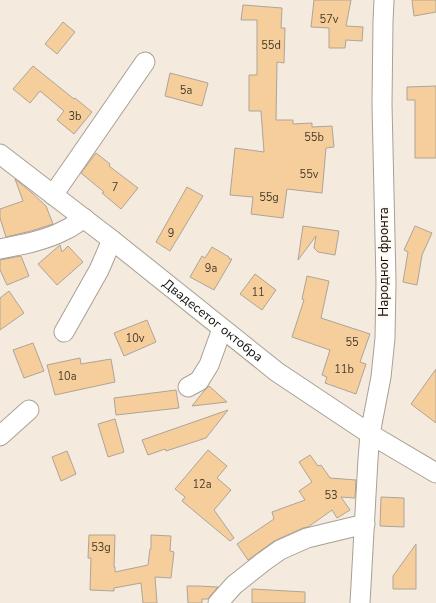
<svg xmlns="http://www.w3.org/2000/svg" width="436" height="603" font-family="'Nunito Sans',sans-serif">
	<style>
		.building { fill: #f5ce9c; stroke: #aea498 }
		.lines { fill: none; stroke-linecap: round; stroke-linejoin: round }
		.minor-casing { stroke: #a9a094; stroke-width: 21 }
		.minor { stroke: #fff; stroke-width: 19 }
		.labels { text-anchor: middle; dominant-baseline: central; stroke-width: 3.5; stroke-linejoin: round; paint-order: stroke }
		.number-label { font-size: 11px; fill: #483c2d }
		.street-label { font-size: 13px; fill: #0f0c08; stroke: #fef8f0 }
	</style>
	<rect width="100%" height="100%" fill="#f4eadd"/>
	<!-- building -->
	<g class="building">
		<path d="M 314,0 L 351,0 L 346,26 L 363,27 L 362,41 L 346,40 L 345,48 L 329,48 L 329,28 L 311,27 Z"/>
		<path d="M 412,0 L 436,0 L 436,12 L 414,16 Z"/>
		<path d="M 243,5 L 282,8 L 281,28 L 285,28 L 284,63 L 277,62 L 276,120 L 293,120 L 293,124 L 312,123 L 312,127 L 332,126 L 334,147 L 326,148 L 322,193 L 287,189 L 283,218 L 251,214 L 253,197 L 230,195 L 235,148 L 264,152 L 261,111 L 249,111 L 249,75 L 257,75 L 257,20 L 241,20 Z"/>
		<path d="M 63,22 L 75,32 L 57,54 L 45,44 Z"/>
		<path d="M 33,66 L 74,99 L 75,98 L 92,112 L 74,134 L 57,120 L 64,111 L 40,91 L 30,103 L 13,89 Z"/>
		<path d="M 170,73 L 208,83 L 202,106 L 165,96 Z"/>
		<path d="M 436,86 L 436,158 L 415,158 L 415,100 L 407,100 L 407,87 Z"/>
		<path d="M 96,153 L 110,164 L 109,166 L 138,188 L 121,209 L 102,193 L 104,192 L 81,173 Z"/>
		<path d="M 15,179 L 31,192 L 46,206 L 53,224 L 31,231 L 6,237 L 0,218 L 0,209 L 23,201 Z"/>
		<path d="M 187,187 L 203,196 L 170,251 L 156,242 Z"/>
		<path d="M 303,226 L 339,231 L 335,255 L 318,252 L 314,248 L 316,236 L 298,260 Z"/>
		<path d="M 415,226 L 432,233 L 422,255 L 417,285 L 403,282 L 408,252 L 404,250 Z"/>
		<path d="M 60,245 L 62,252 L 68,246 L 83,262 L 57,285 L 38,264 Z"/>
		<path d="M 212,247 L 229,257 L 229,259 L 232,259 L 214,290 L 190,277 L 202,256 L 205,258 Z"/>
		<path d="M 21,256 L 29,276 L 7,285 L 0,270 L 0,260 Z"/>
		<path d="M 255,274 L 276,290 L 262,310 L 240,294 Z"/>
		<path d="M 307,276 L 329,281 L 321,318 L 370,334 L 360,362 L 366,364 L 356,394 L 325,383 L 327,377 L 322,375 L 330,350 L 292,337 L 304,300 L 302,299 Z"/>
		<path d="M 9,291 L 24,313 L 0,330 L 0,298 Z"/>
		<path d="M 147,320 L 156,342 L 124,356 L 114,333 Z"/>
		<path d="M 33,343 L 44,371 L 24,378 L 13,350 Z"/>
		<path d="M 80,358 L 81,364 L 111,359 L 115,382 L 55,395 L 47,365 Z"/>
		<path d="M 436,369 L 436,423 L 411,404 Z"/>
		<path d="M 209,386 L 227,402 L 192,406 L 204,391 Z"/>
		<path d="M 176,390 L 179,408 L 116,415 L 114,398 Z"/>
		<path d="M 228,410 L 206,438 L 166,451 L 165,449 L 148,455 L 142,440 Z"/>
		<path d="M 115,419 L 124,452 L 108,457 L 98,424 Z"/>
		<path d="M 208,450 L 227,466 L 217,478 L 231,490 L 214,510 L 234,538 L 230,541 L 182,501 L 185,497 L 175,489 Z"/>
		<path d="M 67,451 L 76,474 L 61,481 L 52,457 Z"/>
		<path d="M 310,455 L 318,466 L 321,465 L 330,478 L 356,480 L 355,498 L 341,497 L 350,510 L 337,518 L 332,510 L 308,527 L 303,528 L 274,541 L 248,560 L 237,544 L 274,519 L 272,512 L 305,500 L 299,491 L 312,482 L 299,462 Z"/>
		<path d="M 381,497 L 404,498 L 404,527 L 380,526 Z"/>
		<path d="M 89,535 L 115,535 L 114,567 L 115,567 L 115,572 L 148,565 L 150,549 L 151,549 L 151,535 L 171,536 L 170,551 L 174,552 L 171,578 L 155,577 L 157,603 L 143,603 L 141,583 L 114,588 L 114,591 L 90,590 L 91,558 L 88,558 Z"/>
		<path d="M 416,544 L 416,589 L 393,589 L 393,576 Z"/>
		<path d="M 187,586 L 198,586 L 218,587 L 210,596 L 208,599 L 202,599 L 202,603 L 188,603 Z"/>
		<path d="M 252,589 L 305,592 L 305,603 L 252,603 Z"/>
	</g>
	<g class="lines">
		<!-- minor casing -->
		<g class="minor-casing">
			<g id="minor">
				<path id="s1" d="M 0,154 L 112,240 L 277,372 L 370,434 L 436,473"/>
				<path d="M 53,195 L 145,62"/>
				<path d="M 0,249 C 21,245 47,240 65,230 C 72,227 78,222 84,218"/>
				<path d="M 64,332 L 99,270 L 112,240"/>
				<path d="M 188,387 L 199,381 L 209,365 L 222,329"/>
				<path d="M 0,436 L 29,410"/>
				<path d="M 218,603 L 234,585 L 263,562 L 280,550 L 307,538 L 365,524"/>
				<path d="M 360,603 L 368,459 L 370,434 L 381,377 L 385,338 L 386,282 L 382,104 L 383,22 L 384,0"/>
			</g>
		</g>
		<!-- minor -->
		<use href="#minor" class="minor"/>
	</g>
	<g class="labels">
		<!-- number labels -->
		<g class="number-label">
			<text x="329" y="19">57v</text>
			<text x="271" y="45">55d</text>
			<text x="186" y="90">5a</text>
			<text x="75" y="116">3b</text>
			<text x="314" y="137">55b</text>
			<text x="309" y="174">55v</text>
			<text x="115" y="187">7</text>
			<text x="269" y="197">55g</text>
			<text x="171" y="233">9</text>
			<text x="211" y="268">9a</text>
			<text x="258" y="292">11</text>
			<text x="135" y="338">10v</text>
			<text x="352" y="342">55</text>
			<text x="344" y="369">11b</text>
			<text x="67" y="376">10a</text>
			<text x="202" y="484">12a</text>
			<text x="331" y="495">53</text>
			<text x="101" y="547">53g</text>
		</g>
		<!-- street labels -->
		<g class="street-label">
			<text transform="translate(384 262) rotate(-90)">Народног фронта</text>
			<text stroke="none"><textPath href="#s1" startOffset="270">Двадесетог октобра</textPath></text>
		</g>
	</g>
</svg>
